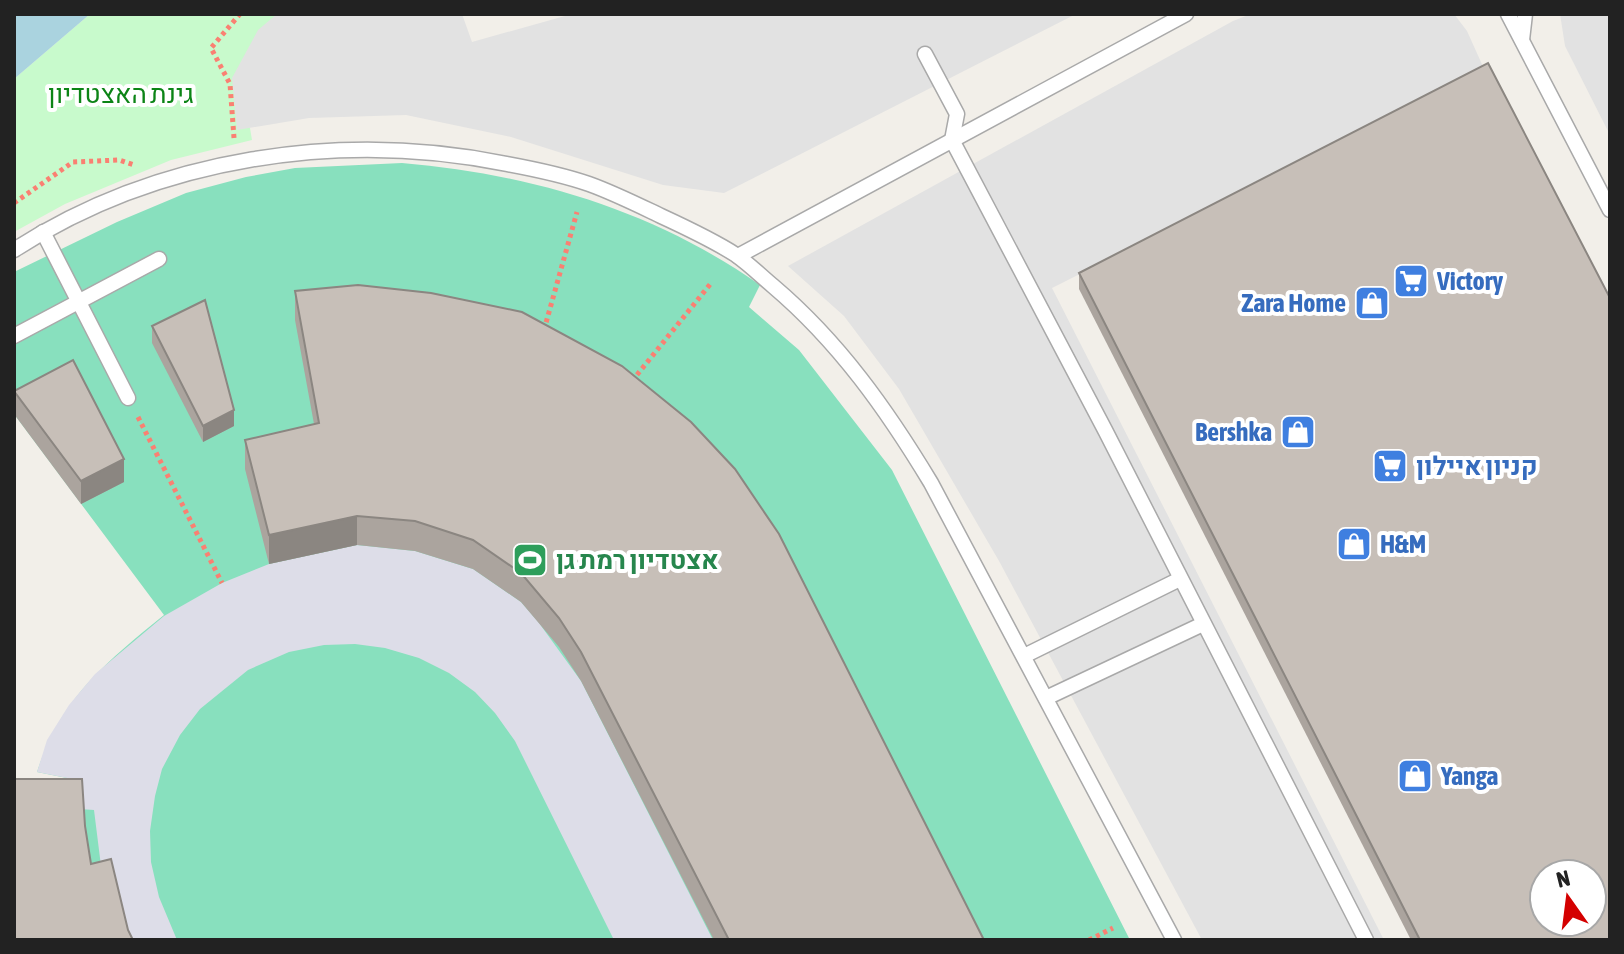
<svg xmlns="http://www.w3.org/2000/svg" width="1624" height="954" font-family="'Asap Condensed',Heebo,sans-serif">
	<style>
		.park { fill: #c8facc }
		.pitch { fill: #88e0be }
		.parking { fill: #e2e2e2 }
		.plaza { fill: #dddde8 }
		.water { fill: #aad3df }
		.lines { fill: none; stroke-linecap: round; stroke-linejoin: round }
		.lane-casing { stroke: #a9a9a9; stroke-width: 17 }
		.path { stroke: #fa8072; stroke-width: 5; stroke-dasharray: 4 4; stroke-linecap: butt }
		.lane { stroke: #fff; stroke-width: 14 }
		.wall { fill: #aba49e }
		.shaded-wall { fill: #8b8681 }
		.building { fill: #c7bfb8; stroke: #8b8681; stroke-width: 2; fill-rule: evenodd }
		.labels { text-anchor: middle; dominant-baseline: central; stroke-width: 8; stroke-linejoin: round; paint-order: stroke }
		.park-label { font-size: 26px; fill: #0c8416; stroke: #fff }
		.shop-label { font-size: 26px; font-weight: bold; fill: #366cbe; stroke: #fff; text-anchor: start }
		.leisure-label { font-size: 26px; font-weight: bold; fill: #27864d; stroke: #fff; text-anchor: start }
	</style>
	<rect width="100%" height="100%" fill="#f2efe9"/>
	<!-- park -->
	<path class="park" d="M 90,14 L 291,14 L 243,86 L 252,140 L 171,160 L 65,204 L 14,232 L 14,79 Z"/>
	<!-- pitch -->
	<path class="pitch" d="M 402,163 C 531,174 653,210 760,285 L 749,307 L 799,350 L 892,470 L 1130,940 L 14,940 L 64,808 L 67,778 L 37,772 C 61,698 105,663 164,615 L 14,414 L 14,272 L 117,222 L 186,193 L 246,177 L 295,168 Z"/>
	<!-- parking -->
	<g class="parking">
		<path d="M 277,14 L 462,14 L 472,42 L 572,14 L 1076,14 L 724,193 L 663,185 L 511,137 L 406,115 L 309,118 L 237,130 L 232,78 L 258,30 Z"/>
		<path d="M 1251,14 L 1454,14 L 1467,31 L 1485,71 L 1052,288 L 1384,940 L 1202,940 L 999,561 L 899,389 L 844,316 L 788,266 L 1233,21 Z"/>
		<path d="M 1560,14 L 1610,14 L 1610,135 L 1565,46 Z"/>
	</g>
	<!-- plaza -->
	<path class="plaza" d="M 357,545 L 415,551 L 473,569 L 521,602 L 539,623 L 581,681 L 713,940 L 614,940 L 515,741 L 495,713 L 475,692 L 449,673 L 419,658 L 385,648 L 355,644 L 324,645 L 289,652 L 248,670 L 200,709 L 180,735 L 162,769 L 155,796 L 150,831 L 151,862 L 159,897 L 177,940 L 124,940 L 104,890 L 94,810 L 64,808 L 67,778 L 37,772 L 47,740 L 69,705 L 95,674 L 164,616 L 222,583 L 269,564 Z"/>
	<!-- water -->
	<path class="water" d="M 14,14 L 90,14 L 14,79 Z"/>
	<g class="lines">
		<!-- lane casing -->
		<g class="lane-casing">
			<g id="lane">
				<path d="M 1508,14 L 1610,210"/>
				<path d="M 1522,40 L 1525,14"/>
				<path d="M 925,54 L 957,114 L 952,140 L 1105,430 L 1366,940"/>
				<path d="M 43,232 L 128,398"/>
				<path d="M 14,250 C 158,157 341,130 507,164 C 534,169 563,175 589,184 C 614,193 638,205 661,216 C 687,228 713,240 736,255 C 749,264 761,276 773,286 C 839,342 887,410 931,483 L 1174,940"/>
				<path d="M 738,256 L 1186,14"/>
				<path d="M 14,336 L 159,259"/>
				<path d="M 1024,656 L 1180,579"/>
				<path d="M 1046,698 L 1203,624"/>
			</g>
		</g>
		<!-- path -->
		<g class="path">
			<path d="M 234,138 L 230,84 L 211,48 L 240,14"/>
			<path d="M 14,203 L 73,162 L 119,160 L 134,165"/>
			<path d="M 544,330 L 577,212"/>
			<path d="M 632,381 L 712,282"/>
			<path d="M 138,417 L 222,583"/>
			<path d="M 1089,940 L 1113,928"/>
		</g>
		<!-- lane -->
		<use href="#lane" class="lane"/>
	</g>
	<!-- wall -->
	<g class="wall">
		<path d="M 1079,273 L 1610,940 L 1411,940 L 1079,289 Z"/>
		<path d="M 295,291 L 984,940 L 714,940 L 581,681 L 559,647 L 521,602 L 473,569 L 415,551 L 357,545 L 269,564 L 245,469 L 245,440 L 314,424 L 295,320 Z"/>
		<path d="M 152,326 L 234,426 L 203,442 L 152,343 Z"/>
		<path d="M 14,390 L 124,482 L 81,504 L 14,414 Z"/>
	</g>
	<!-- shaded-wall -->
	<g class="shaded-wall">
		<path d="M 234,410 L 234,426 L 203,442 L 203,426 Z"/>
		<path d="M 124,459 L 124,482 L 81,504 L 81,481 Z"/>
		<path d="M 357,516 L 357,545 L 269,564 L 269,535 Z"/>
	</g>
	<!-- building -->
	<g class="building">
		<path d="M 1488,63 L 1610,298 L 1610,940 L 1420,940 L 1079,273 ZM 1544,874 L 1592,874 L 1592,922 L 1544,922 Z"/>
		<path d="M 358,285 L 431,293 L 522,312 L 622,366 L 691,422 L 735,469 L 779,534 L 984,940 L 729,940 L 581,652 L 559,618 L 521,573 L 473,540 L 415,521 L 357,516 L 269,535 L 245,440 L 319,423 L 295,291 Z"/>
		<path d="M 205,300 L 234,410 L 203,426 L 152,326 Z"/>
		<path d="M 73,360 L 124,459 L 81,481 L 14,391 Z"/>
		<path d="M 14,779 L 82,779 L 85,826 L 91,864 L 111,859 L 128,930 L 133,940 L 14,940 Z"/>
	</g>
	<!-- icons -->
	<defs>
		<g id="supermarket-square" transform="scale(1.8)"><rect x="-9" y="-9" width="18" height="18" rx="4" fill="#3f7fe0" stroke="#fff"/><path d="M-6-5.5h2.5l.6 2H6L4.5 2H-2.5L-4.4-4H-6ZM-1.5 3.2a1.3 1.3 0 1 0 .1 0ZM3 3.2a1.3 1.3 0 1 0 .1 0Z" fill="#fff"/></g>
		<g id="shop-square" transform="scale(1.8)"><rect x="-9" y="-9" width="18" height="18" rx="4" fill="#3f7fe0" stroke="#fff"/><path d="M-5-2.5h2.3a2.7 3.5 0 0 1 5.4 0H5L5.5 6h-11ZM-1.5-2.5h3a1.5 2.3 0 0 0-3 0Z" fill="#fff"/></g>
		<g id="stadium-square" transform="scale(1.8)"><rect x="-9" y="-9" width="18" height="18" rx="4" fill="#2e9e5b" stroke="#fff"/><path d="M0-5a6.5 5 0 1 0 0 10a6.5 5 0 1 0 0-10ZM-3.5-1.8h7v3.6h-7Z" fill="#fff"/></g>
	</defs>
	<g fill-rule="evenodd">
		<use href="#supermarket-square" x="1411" y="281"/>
		<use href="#shop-square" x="1372" y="303"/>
		<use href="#shop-square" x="1298" y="432"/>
		<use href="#supermarket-square" x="1390" y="466"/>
		<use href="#shop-square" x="1354" y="544"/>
		<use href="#stadium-square" x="530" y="560"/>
		<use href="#shop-square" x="1415" y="776"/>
	</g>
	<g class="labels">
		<!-- park labels -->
		<g class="park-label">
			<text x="121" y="94">גינת האצטדיון</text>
		</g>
		<!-- shop labels -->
		<g class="shop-label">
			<text x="1437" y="281">Victory</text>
			<text x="1346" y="303" text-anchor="end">Zara Home</text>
			<text x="1272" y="432" text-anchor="end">Bershka</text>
			<text x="1416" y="466">קניון איילון</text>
			<text x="1380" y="544">H&amp;M</text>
			<text x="1441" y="776">Yanga</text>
		</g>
		<!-- leisure labels -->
		<g class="leisure-label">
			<text x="556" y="560">אצטדיון רמת גן</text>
		</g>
	</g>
	<!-- border -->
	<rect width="1624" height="954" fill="none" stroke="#222222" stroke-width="32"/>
	<!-- north arrow -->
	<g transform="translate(1568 898) rotate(346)"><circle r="38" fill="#ffffff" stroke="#a7a7a7" stroke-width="2"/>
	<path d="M0-6L14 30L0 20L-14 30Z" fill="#d40000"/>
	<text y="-12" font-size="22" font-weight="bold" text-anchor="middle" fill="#222222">N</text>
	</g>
</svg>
